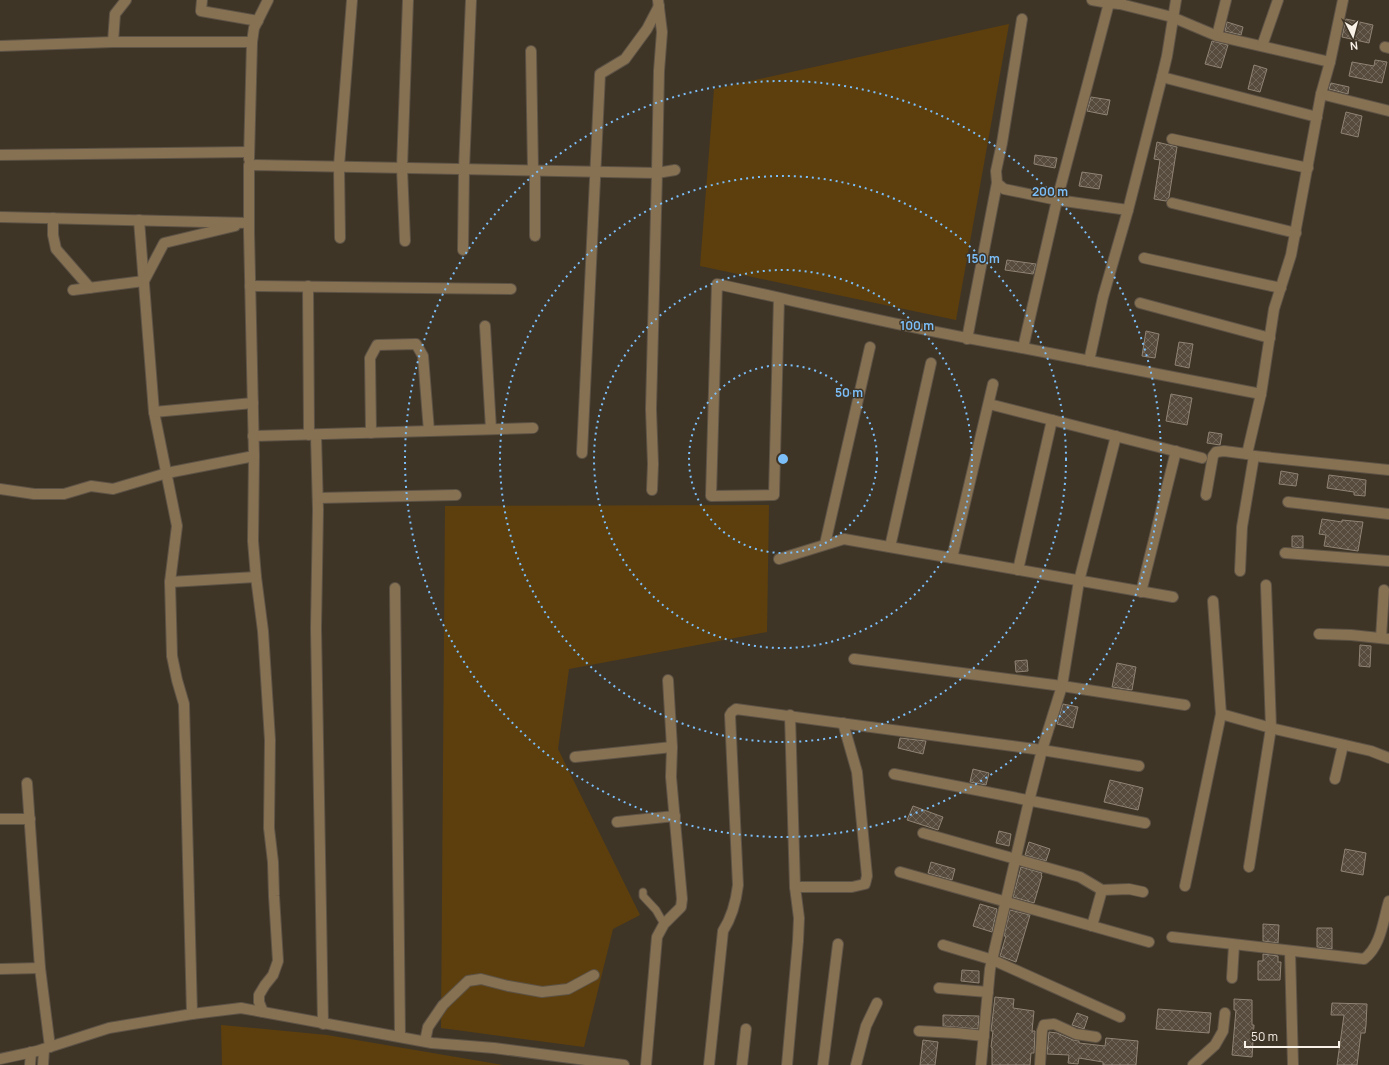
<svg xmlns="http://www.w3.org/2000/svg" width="1389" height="1065" font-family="Manrope,sans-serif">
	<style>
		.grass { fill: #5d3f0d }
		.building { fill: url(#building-cross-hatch); stroke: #8f8374 }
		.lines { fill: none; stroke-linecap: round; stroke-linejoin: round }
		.service-casing { stroke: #5d5346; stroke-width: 9 }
		.minor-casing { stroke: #5d5346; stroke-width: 12 }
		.tertiary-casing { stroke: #5d5346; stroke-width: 12 }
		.service { stroke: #877153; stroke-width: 7 }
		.minor { stroke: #877153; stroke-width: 10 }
		.tertiary { stroke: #877153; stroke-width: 10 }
		.ring { fill: none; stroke: #7bbef8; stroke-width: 2; stroke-dasharray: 2 4 }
		.centre { fill: #7bbef8; stroke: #3f3527; stroke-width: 2 }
		.ring-label { font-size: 12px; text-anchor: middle; font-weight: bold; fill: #7bbef8; stroke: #3f3527; stroke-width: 3; stroke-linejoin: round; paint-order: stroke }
	</style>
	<defs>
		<pattern id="building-cross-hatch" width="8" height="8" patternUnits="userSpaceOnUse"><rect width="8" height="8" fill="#564b3c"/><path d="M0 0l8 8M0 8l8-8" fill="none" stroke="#6f6558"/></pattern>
	</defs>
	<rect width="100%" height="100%" fill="#3f3527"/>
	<!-- grass -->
	<g class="grass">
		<path d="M 1009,24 L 956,320 L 700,266 L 714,89 Z"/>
		<path d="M 769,505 L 767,632 L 569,669 L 558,749 L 640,915 L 613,929 L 584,1047 L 441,1028 L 445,506 Z"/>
		<path d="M 221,1025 L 327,1035 L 503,1065 L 222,1065 Z"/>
	</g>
	<!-- building -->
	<g class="building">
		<path d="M 1346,19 L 1373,25 L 1369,43 L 1342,37 Z"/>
		<path d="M 1227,22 L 1243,27 L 1241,35 L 1225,31 Z"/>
		<path d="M 1212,41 L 1228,45 L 1221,68 L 1205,64 Z"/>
		<path d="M 1375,60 L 1387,62 L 1382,83 L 1349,76 L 1352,62 L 1374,66 Z"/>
		<path d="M 1254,65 L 1267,69 L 1260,92 L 1248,89 Z"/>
		<path d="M 1331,83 L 1349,87 L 1348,94 L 1329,89 Z"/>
		<path d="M 1091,97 L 1110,100 L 1107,115 L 1087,111 Z"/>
		<path d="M 1346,112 L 1362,116 L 1358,137 L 1341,133 Z"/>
		<path d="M 1157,142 L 1177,147 L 1169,197 L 1166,201 L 1154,199 L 1160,160 L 1154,159 Z"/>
		<path d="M 1035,155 L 1057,158 L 1055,168 L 1034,164 Z"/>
		<path d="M 1082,172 L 1102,175 L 1099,189 L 1079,186 Z"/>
		<path d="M 1007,260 L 1036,264 L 1033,274 L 1005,270 Z"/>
		<path d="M 1146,331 L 1159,334 L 1155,358 L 1142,356 Z"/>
		<path d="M 1179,342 L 1193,344 L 1189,368 L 1175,365 Z"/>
		<path d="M 1171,394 L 1192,398 L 1187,425 L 1166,421 Z"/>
		<path d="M 1209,432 L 1222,434 L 1220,445 L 1207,443 Z"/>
		<path d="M 1281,471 L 1298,474 L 1296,486 L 1279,484 Z"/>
		<path d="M 1329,475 L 1366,480 L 1365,496 L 1354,495 L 1354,492 L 1327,488 Z"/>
		<path d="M 1322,519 L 1342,522 L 1342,520 L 1363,522 L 1358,551 L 1324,546 L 1326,535 L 1319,534 Z"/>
		<path d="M 1292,536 L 1303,536 L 1303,548 L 1292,547 Z"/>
		<path d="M 1360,645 L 1371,646 L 1370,667 L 1359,666 Z"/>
		<path d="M 1027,660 L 1028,671 L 1016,672 L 1015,661 Z"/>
		<path d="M 1117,663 L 1136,667 L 1132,690 L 1112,687 Z"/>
		<path d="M 1063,704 L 1078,707 L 1073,728 L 1057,724 Z"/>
		<path d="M 900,738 L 926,741 L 923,754 L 898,748 Z"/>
		<path d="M 973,769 L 989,773 L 986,785 L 970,782 Z"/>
		<path d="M 1110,780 L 1143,788 L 1138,810 L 1104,802 Z"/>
		<path d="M 913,806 L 943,817 L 938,830 L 907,820 Z"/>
		<path d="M 999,831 L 1011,834 L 1009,846 L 996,843 Z"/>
		<path d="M 1029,842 L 1050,849 L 1046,861 L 1025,855 Z"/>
		<path d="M 1345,849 L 1366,853 L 1363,875 L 1341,871 Z"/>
		<path d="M 931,862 L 955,869 L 952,880 L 928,873 Z"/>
		<path d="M 1021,867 L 1042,873 L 1041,875 L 1042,876 L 1034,903 L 1013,897 Z"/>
		<path d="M 980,904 L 997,909 L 992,932 L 973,926 Z"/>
		<path d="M 1010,910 L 1030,915 L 1016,962 L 1000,956 L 1006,936 L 1004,936 Z"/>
		<path d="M 1263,924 L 1279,925 L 1278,943 L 1263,941 Z"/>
		<path d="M 1317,928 L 1332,928 L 1332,949 L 1317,947 Z"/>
		<path d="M 1263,954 L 1278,956 L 1278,962 L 1281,962 L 1280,980 L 1258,980 L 1258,961 L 1263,961 Z"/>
		<path d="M 962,970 L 979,971 L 979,983 L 961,981 Z"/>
		<path d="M 995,997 L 1014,999 L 1013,1008 L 1034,1011 L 1032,1031 L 1035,1031 L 1034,1053 L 1031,1053 L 1030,1065 L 992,1065 L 992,1048 L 991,1047 L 993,1031 L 991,1031 Z"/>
		<path d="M 1234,999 L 1252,1000 L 1252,1025 L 1254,1025 L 1252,1057 L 1232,1055 L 1236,1010 L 1234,1010 Z"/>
		<path d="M 1332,1003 L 1367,1004 L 1366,1025 L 1365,1033 L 1361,1033 L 1357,1065 L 1337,1065 L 1344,1015 L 1331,1015 Z"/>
		<path d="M 1158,1009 L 1211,1013 L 1209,1033 L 1156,1029 Z"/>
		<path d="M 1077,1013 L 1088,1017 L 1084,1029 L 1072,1025 Z"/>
		<path d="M 943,1015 L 979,1016 L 978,1029 L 943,1026 Z"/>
		<path d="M 1049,1032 L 1057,1033 L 1073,1040 L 1079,1041 L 1079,1043 L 1105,1046 L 1106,1038 L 1138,1041 L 1136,1065 L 1103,1065 L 1103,1062 L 1079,1058 L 1078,1064 L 1068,1063 L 1069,1055 L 1047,1054 Z"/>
		<path d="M 923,1040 L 938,1042 L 935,1065 L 920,1065 Z"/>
	</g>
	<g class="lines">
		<!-- service casing -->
		<g class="service-casing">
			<path id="service" d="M 643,892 L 643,896 L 656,910 L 664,924"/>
		</g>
		<!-- minor casing -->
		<g class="minor-casing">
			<g id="minor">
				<path d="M 202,0 L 201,11 L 258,21"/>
				<path d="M 1092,0 L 1109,3"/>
				<path d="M 1121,0 L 1120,4 L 1172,17 L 1217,36 L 1330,62"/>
				<path d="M 1120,4 L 1109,3 L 1057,200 L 1023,348 L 1261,394 L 1274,309 L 1291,255 L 1321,94 L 1389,111"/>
				<path d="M 1022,19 L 1002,143 L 996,171 L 997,183 L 1004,189 L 1057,200 L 1128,210"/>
				<path d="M 1217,36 L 1226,0"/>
				<path d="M 113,42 L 115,14 L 126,0"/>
				<path d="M 0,46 L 113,42 L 252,42"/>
				<path d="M 1262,46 L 1278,0"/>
				<path d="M 1385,47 L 1389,48"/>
				<path d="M 531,51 L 533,171"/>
				<path d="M 1162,77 L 1317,117"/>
				<path d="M 1321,94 L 1330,62 L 1343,0"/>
				<path d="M 1172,139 L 1308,168"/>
				<path d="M 0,155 L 249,152"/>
				<path d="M 249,159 L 252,42 L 254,28 L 268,0"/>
				<path d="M 1172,203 L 1296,233"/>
				<path d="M 0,217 L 249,223"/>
				<path d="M 53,218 L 53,235 L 56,249 L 90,288"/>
				<path d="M 139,220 L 154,412 L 177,526 L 170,582 L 172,656 L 177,680 L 184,704 L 192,1014"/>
				<path d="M 535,236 L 535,171"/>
				<path d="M 340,238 L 339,166 L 352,0"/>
				<path d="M 405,241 L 402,168 L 408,0"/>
				<path d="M 463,250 L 464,169 L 471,0"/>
				<path d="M 1144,258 L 1281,288"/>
				<path d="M 250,286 L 511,289"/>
				<path d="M 308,286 L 309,435"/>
				<path d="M 73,290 L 144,281 L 164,243 L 235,226"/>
				<path d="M 779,298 L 774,495 L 711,496 L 717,284 C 818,306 920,331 1023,348"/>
				<path d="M 1140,303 L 1270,338"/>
				<path d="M 485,326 L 491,429"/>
				<path d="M 967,339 L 997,183"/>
				<path d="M 1089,361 L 1103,297 L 1128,210 L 1162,77 L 1167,56 L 1176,0"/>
				<path d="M 989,404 L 1202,458"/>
				<path d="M 154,412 L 253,403"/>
				<path d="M 371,433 L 370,358 L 377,345 L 416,344 L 423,356 L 429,431"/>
				<path d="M 316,435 L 318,510 L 316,628 L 323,1024"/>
				<path d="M 253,436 L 533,428"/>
				<path d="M 582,453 L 600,74 L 625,59 L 647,29 L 659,6"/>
				<path d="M 1247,454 L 1254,456 L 1389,470"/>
				<path d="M 254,456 L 253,541 L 256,577 L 263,631 L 270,740 L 269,828 L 273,862 L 274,896 L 278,961 L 273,975 L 265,985 L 259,995 L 259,1002 L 263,1012"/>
				<path d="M 0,489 L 34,494 L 64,494 L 91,486 L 113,489 L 167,473 L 254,456 L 249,232 L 249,165 L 657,173 L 659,71 L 662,32 L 658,0"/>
				<path d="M 652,490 L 653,464 L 651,409 L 657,173 L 675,170"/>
				<path d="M 1206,495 L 1213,456 L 1216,452 L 1224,451 L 1247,454 L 1261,394"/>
				<path d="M 318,498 L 456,495"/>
				<path d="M 1288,502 L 1389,514"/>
				<path d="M 825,544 L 870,347"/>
				<path d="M 890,547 L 931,363"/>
				<path d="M 1285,553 L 1389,561"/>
				<path d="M 952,558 L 993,384"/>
				<path d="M 779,559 L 844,539 L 1173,597"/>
				<path d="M 1018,570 L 1052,420"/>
				<path d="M 1240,571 L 1242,527 L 1254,456"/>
				<path d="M 170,582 L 256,577"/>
				<path d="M 395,588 L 400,1037"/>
				<path d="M 1141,592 L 1176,451"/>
				<path d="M 1319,634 L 1351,635 L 1389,639"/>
				<path d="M 1381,638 L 1384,590"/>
				<path d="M 854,659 L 1062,686 L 1185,705"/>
				<path d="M 1221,714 L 1271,728 L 1371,751 L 1389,758"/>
				<path d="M 575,757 L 672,747 L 668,680"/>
				<path d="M 894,774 L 1145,823"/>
				<path d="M 1335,779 L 1343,745"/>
				<path d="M 27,783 L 40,968 L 50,1047"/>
				<path d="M 0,819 L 30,819"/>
				<path d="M 617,822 L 675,816"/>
				<path d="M 923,833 L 1080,877 L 1102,890 L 1129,889 L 1143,892"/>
				<path d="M 1249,867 L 1271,728 L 1266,585"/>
				<path d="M 900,872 L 1149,942"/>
				<path d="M 1185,886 L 1221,714 L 1213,601"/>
				<path d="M 795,887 L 852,887 L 865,884 L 867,876 L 857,772 L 843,723"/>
				<path d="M 1092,926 L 1102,890"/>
				<path d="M 1172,937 L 1364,959 C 1381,946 1383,921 1389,901"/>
				<path d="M 943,945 L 993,960 L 1120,1017"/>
				<path d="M 1290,951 L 1293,1065"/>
				<path d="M 0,969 L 40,968"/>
				<path d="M 1232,978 L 1234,945"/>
				<path d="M 939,988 L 988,992"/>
				<path d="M 919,1031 L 956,1033 L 984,1036"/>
				<path d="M 425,1041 L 428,1027 L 443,1005 L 468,981 L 481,979 L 508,986 L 542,992 L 568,989 L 594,975"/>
				<path d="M 30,1065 L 31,1052"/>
				<path d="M 43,1065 L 44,1049"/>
				<path d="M 646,1065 L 657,937 L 664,924 L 681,907 L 682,899 L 671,777 L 672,747"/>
				<path d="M 709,1065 L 723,931 C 732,917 736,902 738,885 L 730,715 L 732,712 L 736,709 L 1042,750 L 1139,766"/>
				<path d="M 742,1065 L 746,1029"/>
				<path d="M 787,1065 L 798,941 L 799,918 L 795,887 L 790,715"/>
				<path d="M 823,1065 L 838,944"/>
				<path d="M 856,1065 L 866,1026 L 877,1003"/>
				<path d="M 981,1065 L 990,969 L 1029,801 L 1042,750 L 1062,686 L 1079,581 L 1116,436"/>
				<path d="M 1040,1065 L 1042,1031 L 1044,1025 L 1054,1024 L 1076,1034 L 1096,1037"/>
				<path d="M 1193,1065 L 1215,1045 L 1223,1031 L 1225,1013"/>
			</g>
		</g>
		<!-- tertiary casing -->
		<g class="tertiary-casing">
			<path id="tertiary" d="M 0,1059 L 37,1051 L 109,1028 L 192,1014 L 241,1008 L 432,1043 L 494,1048 L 624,1065"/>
		</g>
		<!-- service -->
		<use href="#service" class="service"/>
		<!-- minor -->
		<use href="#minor" class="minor"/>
		<!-- tertiary -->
		<use href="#tertiary" class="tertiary"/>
	</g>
	<!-- distance rings -->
	<g class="ring">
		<circle cx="783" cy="459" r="94"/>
		<circle cx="783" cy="459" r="189"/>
		<circle cx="783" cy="459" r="283"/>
		<circle cx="783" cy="459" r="378"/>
	</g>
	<circle cx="783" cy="459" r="6" class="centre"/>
	<g class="ring-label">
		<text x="1050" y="196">200 m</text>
		<text x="983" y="263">150 m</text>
		<text x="917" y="330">100 m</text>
		<text x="849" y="397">50 m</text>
	</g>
	<!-- north arrow -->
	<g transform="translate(1353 36) rotate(174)" stroke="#3f3527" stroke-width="3" paint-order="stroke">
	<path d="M0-3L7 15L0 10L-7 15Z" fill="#f8f1e8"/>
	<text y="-6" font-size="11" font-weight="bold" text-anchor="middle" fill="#f8f1e8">N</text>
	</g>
	<!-- scale -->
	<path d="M1245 1041v6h94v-6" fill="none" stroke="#f8f1e8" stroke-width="2"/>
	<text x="1251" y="1041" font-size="12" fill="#f8f1e8" stroke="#3f3527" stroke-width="3" paint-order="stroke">50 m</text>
</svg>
